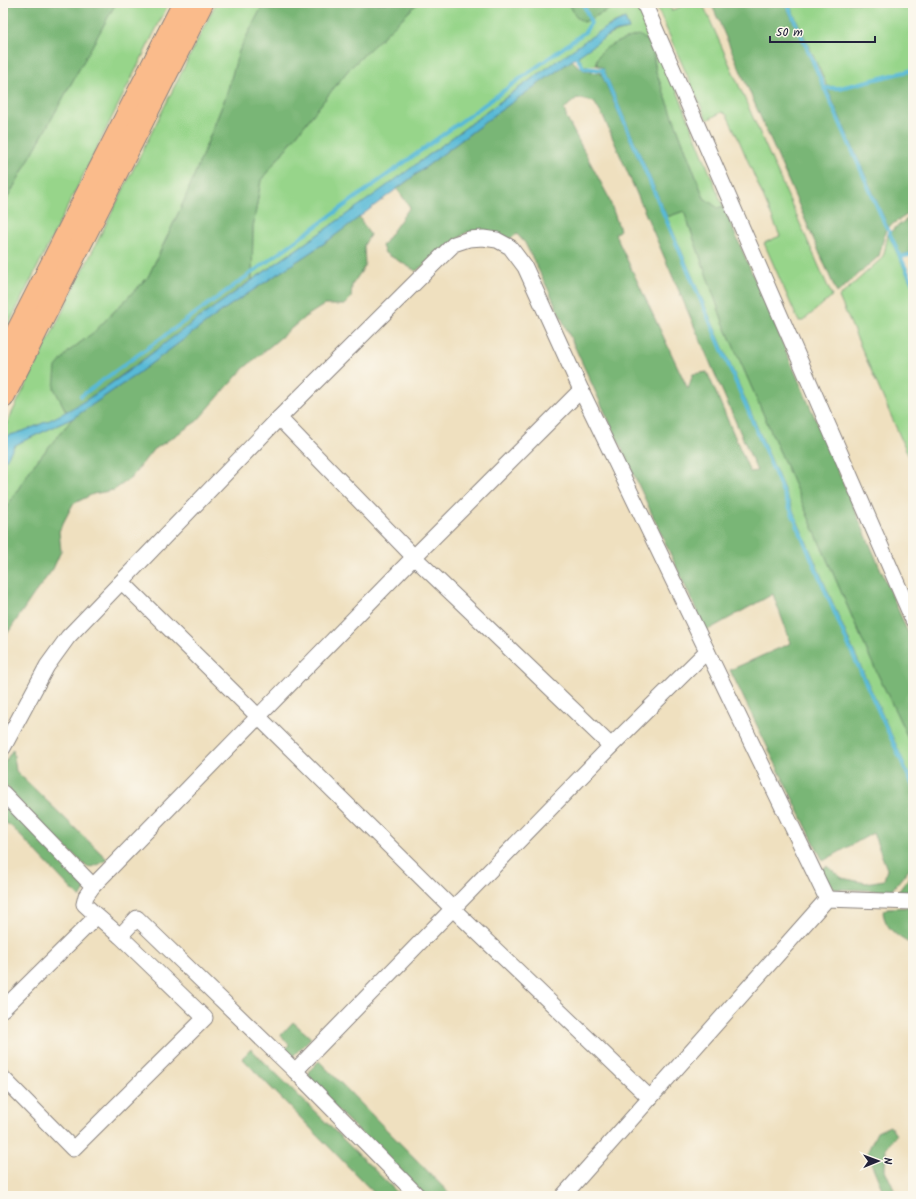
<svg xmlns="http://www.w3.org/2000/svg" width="916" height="1199" font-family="Kalam,sans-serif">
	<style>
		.green { fill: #97d58a; stroke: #5c7c62 }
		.forest { fill: #79b676; stroke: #4e6c58; fill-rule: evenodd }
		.water { fill: #59bad7; stroke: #3e6e89 }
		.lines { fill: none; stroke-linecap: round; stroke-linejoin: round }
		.stream { stroke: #59bad7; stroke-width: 4 }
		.minor-casing { stroke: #88817d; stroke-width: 17 }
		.motorway-casing { stroke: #88817d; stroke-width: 24 }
		.minor { stroke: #fff; stroke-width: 15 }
		.motorway { stroke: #fabb8b; stroke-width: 22 }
	</style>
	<rect width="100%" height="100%" fill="#fbf7ec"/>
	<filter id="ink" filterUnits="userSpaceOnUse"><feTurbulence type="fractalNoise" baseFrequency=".025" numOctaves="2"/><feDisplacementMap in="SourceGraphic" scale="8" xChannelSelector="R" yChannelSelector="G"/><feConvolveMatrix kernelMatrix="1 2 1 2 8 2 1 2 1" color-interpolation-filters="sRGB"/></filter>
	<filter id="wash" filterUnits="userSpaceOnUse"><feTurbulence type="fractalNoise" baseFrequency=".012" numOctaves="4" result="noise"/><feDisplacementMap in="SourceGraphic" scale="16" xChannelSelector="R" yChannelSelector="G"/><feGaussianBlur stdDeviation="0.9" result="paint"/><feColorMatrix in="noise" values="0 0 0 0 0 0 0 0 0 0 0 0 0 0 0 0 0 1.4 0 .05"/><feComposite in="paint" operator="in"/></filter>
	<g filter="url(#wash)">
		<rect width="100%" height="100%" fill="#efe0bf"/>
		<!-- green -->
		<g class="green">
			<path d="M 116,3 L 169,3 L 3,336 L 3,206 Z"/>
			<path d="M 216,3 L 264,3 L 239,51 L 226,96 L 184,201 L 148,277 L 94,332 L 68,352 L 54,388 L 67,413 L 20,433 L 4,437 L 3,431 Z"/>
			<path d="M 418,3 L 569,3 L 576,17 L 584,22 L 622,3 L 638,3 L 660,48 L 723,206 L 718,208 L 704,198 L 656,72 L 654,57 L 596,60 L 597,65 L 584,66 L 578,56 C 594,44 609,32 629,29 L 625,19 L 610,25 L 593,36 L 513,92 L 381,191 L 252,280 L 253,227 L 261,180 L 349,69 Z"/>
			<path d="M 655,3 L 668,3 L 672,11 L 688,3 L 700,3 L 705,9 L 832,296 L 803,321 L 799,321 L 797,318 L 764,243 L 780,236 L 738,138 L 727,115 L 722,112 L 707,120 Z"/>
			<path d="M 789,3 L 913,3 L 913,69 L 841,87 L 827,86 Z"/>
			<path d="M 684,211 L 723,322 L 871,660 L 913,748 L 913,782 L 851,645 L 667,217 Z"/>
			<path d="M 888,234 L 913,288 L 913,466 L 839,297 L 881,259 L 884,254 Z"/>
			<path d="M 73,418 L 32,467 L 3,513 L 3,457 L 5,460 L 14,446 L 19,443 Z"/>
		</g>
		<!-- forest -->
		<g class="forest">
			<path d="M 3,3 L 116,3 L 3,206 Z"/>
			<path d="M 264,3 L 418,3 L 349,69 L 261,180 L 253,227 L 252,280 L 107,386 L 67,413 L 54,388 L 56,367 L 68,352 L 94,332 L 148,277 L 184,201 L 226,96 L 239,51 Z"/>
			<path d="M 569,3 L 622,3 L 584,22 L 576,17 Z"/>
			<path d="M 711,3 L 785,3 L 878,209 L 886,229 L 879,256 L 837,293 Z"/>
			<path d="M 639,35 L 651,43 L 656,72 L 704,198 L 718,208 L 723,206 L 913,644 L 913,748 L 871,660 L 723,322 L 684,211 L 667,217 L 603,68 L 597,65 C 593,48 626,38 639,35 Z"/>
			<path d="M 572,60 C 581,70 587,73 601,73 L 913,789 L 913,864 L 891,891 L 836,889 L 825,880 L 822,869 L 827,866 L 842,878 L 866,883 L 884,880 L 887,869 L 873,833 L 823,861 L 730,670 L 791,643 L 773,594 L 706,631 L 548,289 L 525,243 L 517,234 L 508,240 L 467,232 L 416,271 L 385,253 L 382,246 L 410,207 L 397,189 L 497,113 ZM 577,98 L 594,102 L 604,118 L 757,471 L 750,472 L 707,372 L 693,374 L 688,389 L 615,234 L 620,230 L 608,196 L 567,119 L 564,109 Z"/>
			<path d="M 913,71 L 913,211 L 888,227 L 827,88 L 840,89 Z"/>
			<path d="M 359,217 L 370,235 L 364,245 L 365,266 L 352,285 L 351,298 L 344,305 L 324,305 L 305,317 L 243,369 L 197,421 L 152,451 L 131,478 L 114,490 L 93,494 L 73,504 L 59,531 L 61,551 L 53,569 L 34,594 L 3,640 L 3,513 L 32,467 L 73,418 L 137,374 L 226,308 L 329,240 Z"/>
			<path d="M 907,219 L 913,231 L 913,252 L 901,255 L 890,232 Z"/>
			<path d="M 13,749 L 16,771 L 107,859 C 101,864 95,867 87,867 L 40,824 L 11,792 L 3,781 L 3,765 Z"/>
			<path d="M 3,803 L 87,886 L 80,898 L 12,827 L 3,821 Z"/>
			<path d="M 913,872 L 913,894 L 900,895 L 898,892 Z"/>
			<path d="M 913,907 L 913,945 C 899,938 885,929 883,912 L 887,908 Z"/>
			<path d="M 293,1022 L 311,1038 L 292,1057 L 285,1057 L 282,1053 L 289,1045 L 281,1035 Z"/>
			<path d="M 251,1049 L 401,1196 L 377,1196 L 242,1058 Z"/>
			<path d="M 319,1061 L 452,1196 L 426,1196 L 311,1085 L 308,1080 L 310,1070 Z"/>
			<path d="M 890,1126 L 896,1135 L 886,1148 L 885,1170 L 897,1196 L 885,1196 L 867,1153 L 877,1132 Z"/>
		</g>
		<!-- water -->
		<path class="water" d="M 625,19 L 629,29 L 617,31 L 607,36 L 568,63 L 497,113 L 329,240 L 226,308 L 137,374 L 73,418 L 19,443 L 14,446 L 6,460 L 3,457 L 3,437 C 71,420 125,373 180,332 C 263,271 350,214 433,152 C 473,122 513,92 554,63 C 577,47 599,29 625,19 Z"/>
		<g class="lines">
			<!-- stream -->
			<g class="stream">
				<path d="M 787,3 L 887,229"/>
				<path d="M 573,53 L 584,68 L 602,70 L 849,646 L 913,786"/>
				<path d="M 826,88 L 840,88 L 913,70"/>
				<path d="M 889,232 L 913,284"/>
				<path d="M 900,257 L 913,254"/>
				<path d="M 81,396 L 585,32 L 591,23 L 583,3"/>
			</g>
		</g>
	</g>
	<g filter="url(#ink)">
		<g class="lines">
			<!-- minor casing -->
			<g class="minor-casing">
				<g id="minor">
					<path d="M 644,3 L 913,620"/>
					<path d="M 279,418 L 414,557 L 611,746"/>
					<path d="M 122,582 L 453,909 L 650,1098"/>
					<path d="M 3,748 L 47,666 L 68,637 L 279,418 L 454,244 L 469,239 L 483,238 L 497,240 L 510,247 L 525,267 L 581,390 L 827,899"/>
					<path d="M 3,793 L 93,886"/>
					<path d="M 97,916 L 84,904 L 86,896 L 93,886 L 414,557 L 581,390"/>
					<path d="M 120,936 L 137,918 L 295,1071 L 418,1196"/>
					<path d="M 3,1009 L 97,916 L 120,936 L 205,1018 L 73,1149 L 3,1078"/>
					<path d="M 295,1071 L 611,746 L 707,651"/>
					<path d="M 563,1196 L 827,899 L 913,902"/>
				</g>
			</g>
			<!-- motorway casing -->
			<g class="motorway-casing">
				<g id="motorway">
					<path d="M 3,360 L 184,3"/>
					<path d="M 3,397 L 202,3"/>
				</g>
			</g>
			<!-- minor -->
			<use href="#minor" class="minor"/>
			<!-- motorway -->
			<use href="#motorway" class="motorway"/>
		</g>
	</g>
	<!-- margin -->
	<rect width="916" height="1199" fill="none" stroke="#fbf7ec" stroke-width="16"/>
	<!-- north arrow -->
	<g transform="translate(878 1161) rotate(89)" stroke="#fbf7ec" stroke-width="3" paint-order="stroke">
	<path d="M0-3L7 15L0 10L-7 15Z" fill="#22223b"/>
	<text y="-6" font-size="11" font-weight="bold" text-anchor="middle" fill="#22223b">N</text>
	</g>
	<!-- scale -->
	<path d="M770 36v6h105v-6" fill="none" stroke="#22223b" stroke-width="2"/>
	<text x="776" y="36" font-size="12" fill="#22223b" stroke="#fbf7ec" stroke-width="3" paint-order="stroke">50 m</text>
</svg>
